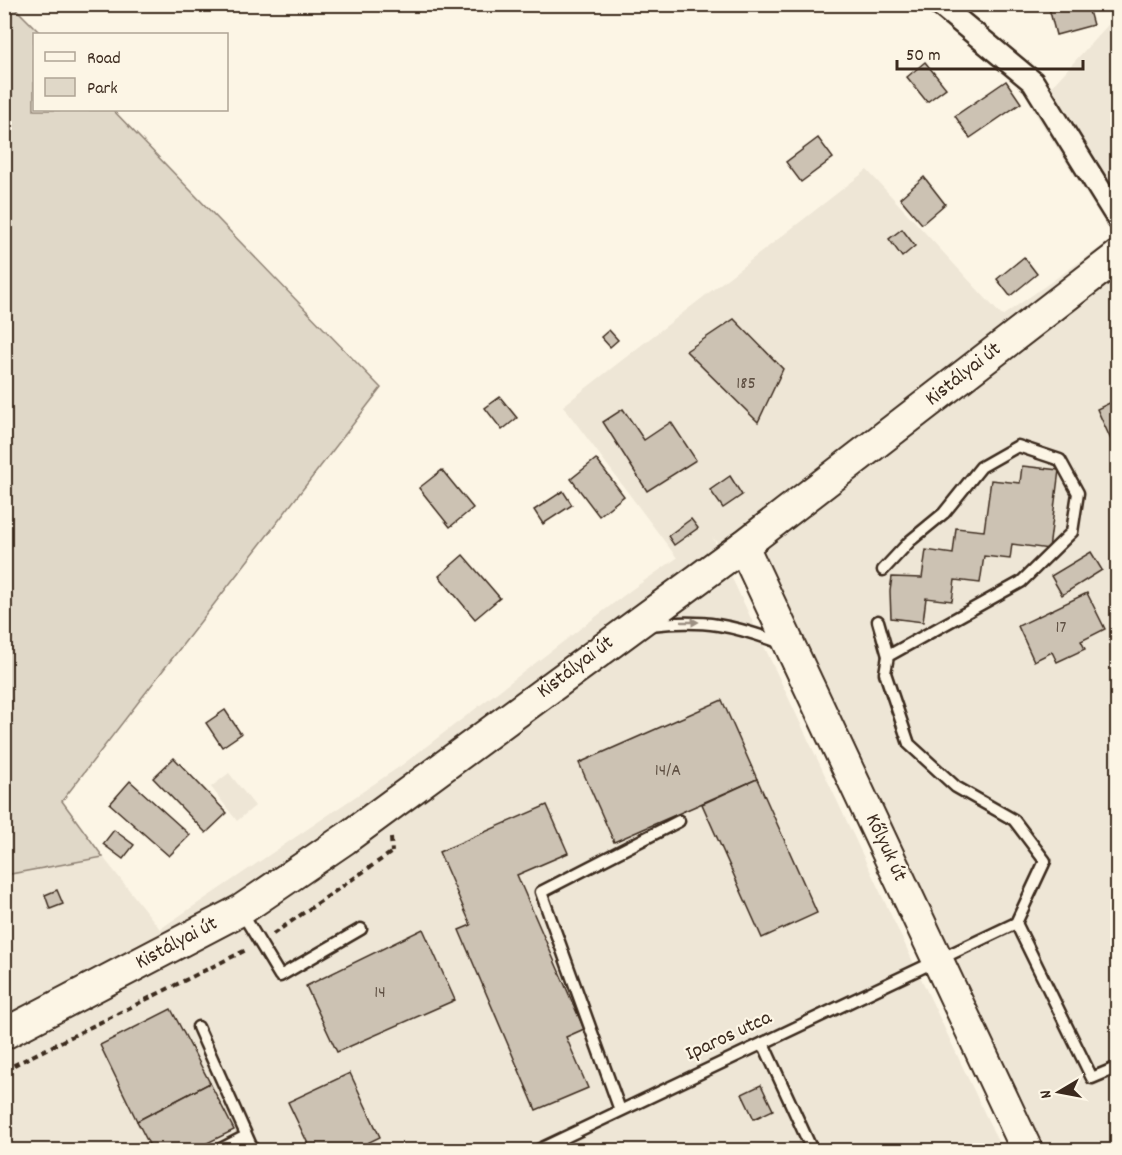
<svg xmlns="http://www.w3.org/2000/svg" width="1122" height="1155" font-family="Dekko,sans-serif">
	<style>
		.built { fill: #eee6d6 }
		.green { fill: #e0d8c8; stroke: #8e8173; stroke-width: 1.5 }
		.building { fill: #ccc2b3; stroke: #3b2a1e; stroke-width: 1.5 }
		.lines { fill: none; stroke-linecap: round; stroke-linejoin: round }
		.lane-casing { stroke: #3b2a1e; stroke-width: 15 }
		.street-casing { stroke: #3b2a1e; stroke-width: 26 }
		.secondary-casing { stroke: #3b2a1e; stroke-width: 34 }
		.path { stroke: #3b2a1e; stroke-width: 4; stroke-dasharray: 6 4.5; stroke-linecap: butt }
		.lane { stroke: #fcf5e5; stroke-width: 10 }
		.street { stroke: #fcf5e5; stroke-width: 21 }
		.secondary { stroke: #fcf5e5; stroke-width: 30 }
		.oneway { fill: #9c9082 }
		.labels { text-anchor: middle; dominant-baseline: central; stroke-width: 4.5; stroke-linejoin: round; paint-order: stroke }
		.number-label { font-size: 18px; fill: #5f5043 }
		.street-label { font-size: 21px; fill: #3b2a1e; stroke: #fcf5e5 }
	</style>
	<rect width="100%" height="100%" fill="#fcf5e5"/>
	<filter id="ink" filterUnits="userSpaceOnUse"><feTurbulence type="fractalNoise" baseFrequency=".0167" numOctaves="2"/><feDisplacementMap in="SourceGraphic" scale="12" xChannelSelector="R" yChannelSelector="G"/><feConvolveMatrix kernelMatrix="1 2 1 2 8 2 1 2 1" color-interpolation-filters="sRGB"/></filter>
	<g filter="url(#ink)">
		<!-- built -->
		<g class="built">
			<path d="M 1117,15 L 1117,1150 L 1043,1150 L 802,640 L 713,538 L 1002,1150 L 5,1150 L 5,875 L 103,857 L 160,929 L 402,765 L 631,590 L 677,558 L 563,406 L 867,170 L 1002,316 L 1114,238 L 1032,108 Z"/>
			<path d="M 229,773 L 255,806 L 237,821 L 211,787 Z"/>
		</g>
		<!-- green -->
		<path class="green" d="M 12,5 L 41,34 L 34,34 L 34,110 L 113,110 L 381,388 L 62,801 L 103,857 L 5,875 L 4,5 Z"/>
		<!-- building -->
		<g class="building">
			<path d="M 1048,4 L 1087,4 L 1093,25 L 1056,35 Z"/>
			<path d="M 925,62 L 946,88 L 927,102 L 907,77 Z"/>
			<path d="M 1118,67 L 1118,88 L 1111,69 Z"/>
			<path d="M 1006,81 L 1021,103 L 970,138 L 955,116 Z"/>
			<path d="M 818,138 L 833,158 L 801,182 L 786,162 Z"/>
			<path d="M 924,177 L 945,204 L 922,224 L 900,198 Z"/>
			<path d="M 902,229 L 915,246 L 902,257 L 889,239 Z"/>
			<path d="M 1024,257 L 1037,274 L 1010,296 L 997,279 Z"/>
			<path d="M 734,319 L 783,369 L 758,422 L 686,351 Z"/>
			<path d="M 609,330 L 618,340 L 610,347 L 601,337 Z"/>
			<path d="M 500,397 L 517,418 L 502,430 L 485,408 Z"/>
			<path d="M 1118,399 L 1118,455 L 1097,409 Z"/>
			<path d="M 623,409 L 644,440 L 671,422 L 696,460 L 647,491 L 603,422 Z"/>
			<path d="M 596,459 L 624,496 L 599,516 L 571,479 Z"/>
			<path d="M 1022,466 L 1059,470 L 1049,549 L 1012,544 L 1010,559 L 984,556 L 980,583 L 955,580 L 952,601 L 926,598 L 923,622 L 891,618 L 890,591 L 892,577 L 922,578 L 926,550 L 953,554 L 956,528 L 984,531 L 991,480 L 1020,483 Z"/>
			<path d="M 442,470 L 473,508 L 450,527 L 419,488 Z"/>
			<path d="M 730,476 L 742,495 L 723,508 L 710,490 Z"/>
			<path d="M 563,491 L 572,505 L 543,524 L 534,510 Z"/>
			<path d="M 691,519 L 698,528 L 674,545 L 668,536 Z"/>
			<path d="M 1091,552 L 1102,570 L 1062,595 L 1051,576 Z"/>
			<path d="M 463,555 L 500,598 L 475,619 L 439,576 Z"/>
			<path d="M 1087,593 L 1105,629 L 1081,641 L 1085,649 L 1057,662 L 1052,652 L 1034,661 L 1018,626 Z"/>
			<path d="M 722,700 L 757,779 L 614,842 L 579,763 Z"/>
			<path d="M 225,710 L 241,734 L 222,747 L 206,723 Z"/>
			<path d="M 174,758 L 227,813 L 206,833 L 153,778 Z"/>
			<path d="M 757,779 L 817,913 L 762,938 L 702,804 Z"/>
			<path d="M 130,781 L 190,835 L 169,856 L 110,804 Z"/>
			<path d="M 547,805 L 568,853 L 517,875 L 584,1029 L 566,1037 L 588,1088 L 536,1110 L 459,930 L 471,925 L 439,852 Z"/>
			<path d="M 114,830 L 134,845 L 123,859 L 103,844 Z"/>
			<path d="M 57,890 L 63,904 L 50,909 L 45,895 Z"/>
			<path d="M 423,929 L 455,1000 L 337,1052 L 306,986 Z"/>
			<path d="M 171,1009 L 210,1083 L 137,1121 L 100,1045 Z"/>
			<path d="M 350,1073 L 380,1137 L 353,1150 L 311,1150 L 288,1102 Z"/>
			<path d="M 210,1083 L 234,1130 L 193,1150 L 152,1150 L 137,1121 Z"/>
			<path d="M 761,1085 L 773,1110 L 754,1119 L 742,1094 Z"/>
		</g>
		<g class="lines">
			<!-- lane casing -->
			<g class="lane-casing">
				<g id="lane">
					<path d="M 878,621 L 888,656"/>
					<path d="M 650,625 C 705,619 733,625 784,644"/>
					<path d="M 242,913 L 280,976 L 361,929"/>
					<path d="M 1016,923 L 1092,1078 L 1118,1067"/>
					<path d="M 198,1027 L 253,1150"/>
					<path d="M 763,1043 L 812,1150"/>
					<path d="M 620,1110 L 541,892 L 679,821"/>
					<path d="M 219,1150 L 246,1136"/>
					<path d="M 538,1150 L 1016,923 L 1045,861 L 1014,820 L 956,787 L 909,744 L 885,673 L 888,656 L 1021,582 L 1072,532 L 1078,493 L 1060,460 L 1018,446 L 981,467 L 944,513 L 910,541 L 883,570"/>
				</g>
			</g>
			<!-- street casing -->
			<g class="street-casing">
				<path id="street" d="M 939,4 L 1033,82 L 1118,219"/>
			</g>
			<!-- secondary casing -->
			<g class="secondary-casing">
				<g id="secondary">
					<path d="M 743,546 L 1027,1150"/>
					<path d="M 4,1034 L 241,910 L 345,839 L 743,546 L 1118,256"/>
				</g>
			</g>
			<!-- path -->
			<g class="path">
				<path d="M 391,838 L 392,852"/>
				<path d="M 273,934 L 392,852"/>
				<path d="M 4,1070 L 246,950"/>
			</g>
			<!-- lane -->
			<use href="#lane" class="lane"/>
			<!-- street -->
			<use href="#street" class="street"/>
			<!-- secondary -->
			<use href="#secondary" class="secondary"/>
		</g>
		<!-- one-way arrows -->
		<defs><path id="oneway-solid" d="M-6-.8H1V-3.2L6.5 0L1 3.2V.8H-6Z" transform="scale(1.5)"/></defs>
		<use class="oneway" href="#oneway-solid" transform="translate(690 622)"/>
	</g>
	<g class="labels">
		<!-- number labels -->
		<g class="number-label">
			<text x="746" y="384">185</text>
			<text x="1061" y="628">17</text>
			<text x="668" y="771">14/A</text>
			<text x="380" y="993">14</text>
		</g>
		<!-- street labels -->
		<g class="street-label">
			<text transform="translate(964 375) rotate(-38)">Kistályai út</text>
			<text transform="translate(576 668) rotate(-37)">Kistályai út</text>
			<text transform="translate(885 848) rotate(65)">Kőlyuk út</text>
			<text transform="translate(177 944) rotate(-28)">Kistályai út</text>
			<text transform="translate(729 1037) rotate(-25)">Iparos utca</text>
		</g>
	</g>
	<!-- margin -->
	<rect width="1122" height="1155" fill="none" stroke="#fcf5e5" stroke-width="24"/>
	<rect x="12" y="12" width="1098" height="1131" fill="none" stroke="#3b2a1e" stroke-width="2" filter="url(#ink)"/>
	<!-- legend -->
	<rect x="33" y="33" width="195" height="78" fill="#fcf5e5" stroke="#afa495" stroke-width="1.5"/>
	<rect x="45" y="52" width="30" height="9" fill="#fcf5e5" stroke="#afa495" stroke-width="1.5"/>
	<text x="87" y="63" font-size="18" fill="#3b2a1e">Road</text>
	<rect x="45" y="78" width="30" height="18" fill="#e0d8c8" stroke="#afa495" stroke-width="1.5"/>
	<text x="87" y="93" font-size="18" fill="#3b2a1e">Park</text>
	<!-- north arrow -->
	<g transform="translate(1059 1092) rotate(260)" stroke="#fcf5e5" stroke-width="4.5" paint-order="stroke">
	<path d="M0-4.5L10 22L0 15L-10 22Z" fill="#3b2a1e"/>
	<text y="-9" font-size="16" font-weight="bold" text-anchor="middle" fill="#3b2a1e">N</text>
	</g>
	<!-- scale -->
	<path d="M897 60v9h186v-9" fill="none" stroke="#3b2a1e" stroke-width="3"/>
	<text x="906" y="60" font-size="18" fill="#3b2a1e" stroke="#fcf5e5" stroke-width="4.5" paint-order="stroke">50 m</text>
</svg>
